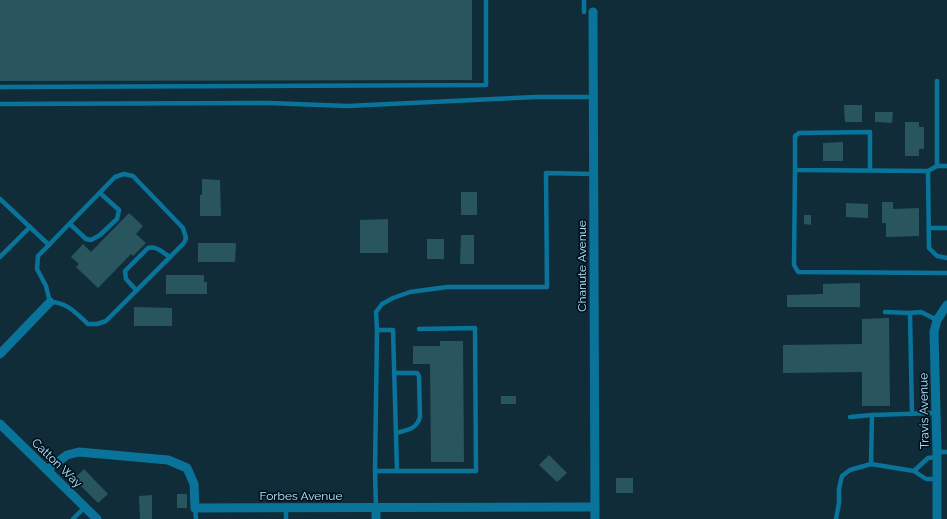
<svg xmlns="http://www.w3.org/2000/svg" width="947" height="519" font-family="Raleway,sans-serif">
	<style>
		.building { fill: #29565e }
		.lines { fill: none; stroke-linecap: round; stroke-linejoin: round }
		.service { stroke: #09739a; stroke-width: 4.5 }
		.minor { stroke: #09739a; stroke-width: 9 }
		.labels { text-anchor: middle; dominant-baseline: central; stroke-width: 3.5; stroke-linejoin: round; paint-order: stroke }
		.street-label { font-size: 12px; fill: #bbe4f9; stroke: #001420 }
	</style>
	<rect width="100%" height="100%" fill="#102c39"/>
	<!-- building -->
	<g class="building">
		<path d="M 0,0 L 472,0 L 472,80 L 0,81 Z"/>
		<path d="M 844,105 L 862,105 L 862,122 L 845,122 Z"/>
		<path d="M 875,112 L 893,112 L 892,123 L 875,122 Z"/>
		<path d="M 905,122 L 919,122 L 919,127 L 924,127 L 924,149 L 919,149 L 919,156 L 905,156 Z"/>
		<path d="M 843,142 L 843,161 L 823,161 L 823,143 Z"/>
		<path d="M 202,179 L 220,180 L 221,216 L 200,216 L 200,195 L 202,195 Z"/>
		<rect x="461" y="192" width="16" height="23"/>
		<path d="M 882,202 L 893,202 L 893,209 L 919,208 L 919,236 L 886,237 L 886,223 L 882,223 Z"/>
		<path d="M 846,203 L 868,204 L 868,218 L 846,217 Z"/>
		<path d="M 129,213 L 143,226 L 136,234 L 146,243 L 133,256 L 131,254 L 98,288 L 76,267 L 79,264 L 71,257 L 83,244 L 91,252 Z"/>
		<path d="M 804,215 L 811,215 L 811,225 L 804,224 Z"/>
		<path d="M 388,219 L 388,253 L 360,253 L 360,220 Z"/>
		<path d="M 461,235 L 474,235 L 474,264 L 460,264 Z"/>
		<rect x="427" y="239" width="17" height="20"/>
		<path d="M 198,243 L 236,243 L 235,262 L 198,262 Z"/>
		<path d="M 166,275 L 204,275 L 204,282 L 207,282 L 207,294 L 166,294 Z"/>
		<path d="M 860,283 L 860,307 L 787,307 L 787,295 L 823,294 L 823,284 Z"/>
		<path d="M 134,307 L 172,308 L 172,326 L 134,326 Z"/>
		<path d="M 889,318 L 890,406 L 862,406 L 862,372 L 783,373 L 783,345 L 862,344 L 862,319 Z"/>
		<path d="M 440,341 L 463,341 L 464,462 L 431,462 L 430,364 L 413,364 L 413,346 L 440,346 Z"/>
		<rect x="501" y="396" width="15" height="8"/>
		<path d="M 549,455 L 567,473 L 557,482 L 539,465 Z"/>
		<path d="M 84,469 L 108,494 L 98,503 L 74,479 Z"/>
		<rect x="616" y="478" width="17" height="15"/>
		<rect x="177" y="494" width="10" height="14"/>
		<path d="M 152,495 L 152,519 L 140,519 L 139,496 Z"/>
	</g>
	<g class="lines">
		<!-- service -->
		<g class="service">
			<path d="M 584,12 L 584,0"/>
			<path d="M 0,87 L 486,85 L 486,0"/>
			<path d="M 0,104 L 268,103 L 348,106 L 536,97 L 593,97"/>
			<path d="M 937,166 L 947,166"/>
			<path d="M 795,170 L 794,265 L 798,272 L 947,273"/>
			<path d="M 870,171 L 870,132 L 799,133 L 795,136 L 795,170 L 928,171 L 937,166 L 937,81"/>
			<path d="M 928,171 L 929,248 L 937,256 L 947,258"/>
			<path d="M 124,174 L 133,176 L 183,228 L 186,238 L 184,243 L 106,321 L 97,324 L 88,324 C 76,313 67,302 50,302 L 46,286 L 37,269 L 38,256 L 115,177 Z"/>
			<path d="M 0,199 L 49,245"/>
			<path d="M 70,224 L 86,239 L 91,240 L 100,235 L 117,219 L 119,210 L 100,193"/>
			<path d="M 929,228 L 947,228"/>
			<path d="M 0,257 L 30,227"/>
			<path d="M 136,290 L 126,279 L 125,271 L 148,248 C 157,246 162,252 170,257"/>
			<path d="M 885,312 L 910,313"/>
			<path d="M 377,330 L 376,312 L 382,304 L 393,298 L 410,292 L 447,287 L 547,287 L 546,173 L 594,174"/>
			<path d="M 395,373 L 417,373 L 419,376 L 420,417 C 417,429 407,430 396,433"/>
			<path d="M 936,413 L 872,415 L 871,464 L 914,471 L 928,458 L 937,457"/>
			<path d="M 912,414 L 910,313 L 921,312 L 937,320"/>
			<path d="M 850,417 L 872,415"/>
			<path d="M 937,452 L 947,452"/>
			<path d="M 375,471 L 377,330 L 393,330 L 397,471"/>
			<path d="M 914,471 L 926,479 L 937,479"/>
			<path d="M 195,508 L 196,519"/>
			<path d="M 286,508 L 286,519"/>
			<path d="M 376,508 L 375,471 L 476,471 L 475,328 L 419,329"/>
			<path d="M 73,519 L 85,507"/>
			<path d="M 836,519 L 839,503 L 839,489 L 842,476 L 850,470 L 871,464"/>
		</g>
		<!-- minor -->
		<g class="minor">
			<path d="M 593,12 L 595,519"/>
			<path d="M 0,354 L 50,302"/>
			<path d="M 0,424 L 97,519"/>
			<path d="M 47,470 L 67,455 L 79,452 L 168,460 L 187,468 L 194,484 L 195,508 L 595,507"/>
			<path d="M 376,508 L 376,519"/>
			<path d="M 937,519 L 937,452 L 934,332 L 937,320 L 947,305"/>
		</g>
	</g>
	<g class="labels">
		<!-- street labels -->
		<g class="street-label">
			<text transform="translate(582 266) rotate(-90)">Chanute Avenue</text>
			<text transform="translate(924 411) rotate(-91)">Travis Avenue</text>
			<text transform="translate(57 463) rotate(44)">Catton Way</text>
			<text x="301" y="496">Forbes Avenue</text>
		</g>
	</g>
</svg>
